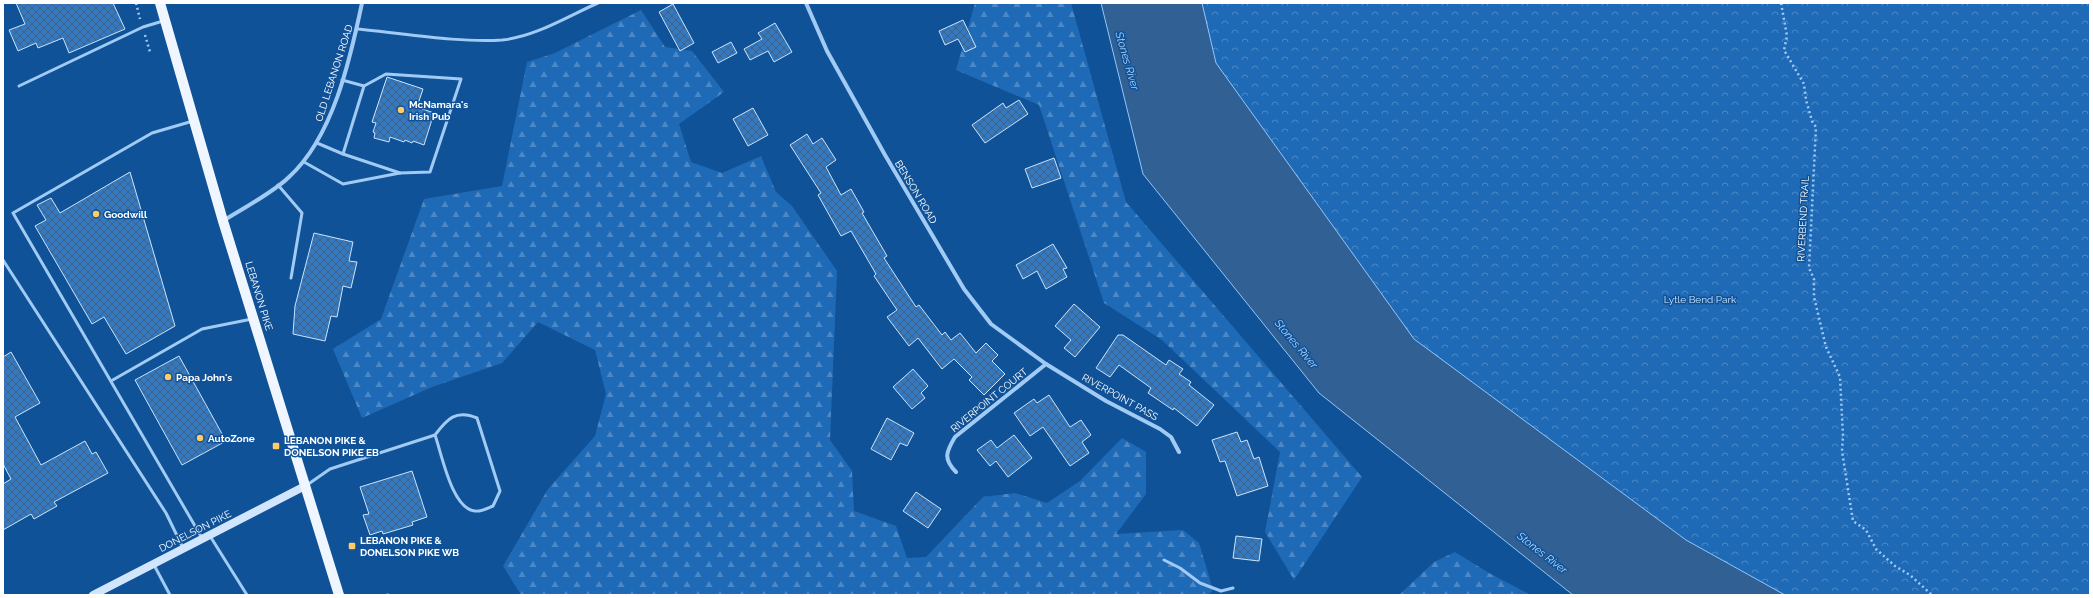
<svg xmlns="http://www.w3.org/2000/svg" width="2093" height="598" font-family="Raleway,sans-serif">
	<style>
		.forest { fill: url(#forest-firs) }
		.park { fill: url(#park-crowns) }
		.water { fill: #316194; stroke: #93c6f8 }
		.building { fill: url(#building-cross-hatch); stroke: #cae4fe }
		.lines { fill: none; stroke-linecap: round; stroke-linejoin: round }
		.path { stroke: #a1cbf4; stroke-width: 2.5; stroke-dasharray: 2 3; stroke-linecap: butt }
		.lane { stroke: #a1cbf4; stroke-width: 3 }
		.street { stroke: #a1cbf4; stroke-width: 4 }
		.secondary { stroke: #d1e6fd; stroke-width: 8 }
		.primary { stroke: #eff6ff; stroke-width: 10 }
		.poi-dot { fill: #ffcb65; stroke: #105298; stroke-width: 1.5 }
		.labels { text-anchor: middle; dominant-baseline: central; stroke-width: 3; stroke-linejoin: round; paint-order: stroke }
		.street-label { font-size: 10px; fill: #fff; stroke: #105298 }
		.poi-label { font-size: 10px; font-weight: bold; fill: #fff; stroke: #105298; text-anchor: start }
		.park-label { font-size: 10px; fill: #cae4fe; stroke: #105298 }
		.water-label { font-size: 11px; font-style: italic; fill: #aed5fb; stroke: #105298 }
	</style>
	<defs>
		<pattern id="forest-firs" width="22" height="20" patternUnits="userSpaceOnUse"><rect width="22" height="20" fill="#1f6ab6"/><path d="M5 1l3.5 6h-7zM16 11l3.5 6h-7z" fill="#4c88c5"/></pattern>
		<pattern id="park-crowns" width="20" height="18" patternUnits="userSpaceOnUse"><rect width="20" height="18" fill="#1f6ab6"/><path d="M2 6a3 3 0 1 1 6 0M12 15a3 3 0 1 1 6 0" fill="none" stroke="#4c88c5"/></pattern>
		<pattern id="building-cross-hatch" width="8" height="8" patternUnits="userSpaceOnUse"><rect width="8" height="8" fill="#3479bf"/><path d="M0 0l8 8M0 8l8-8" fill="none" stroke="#406286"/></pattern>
	</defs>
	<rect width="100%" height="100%" fill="#105298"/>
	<!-- forest -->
	<g class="forest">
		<path d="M 975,3 L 1071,3 L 1126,202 L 1362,477 L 1294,580 L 1265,532 L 1280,452 L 1162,340 L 1104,303 L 1039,105 L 956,70 Z"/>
		<path d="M 641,10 L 665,47 L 692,51 L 724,92 L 679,124 L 691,162 L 722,173 L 761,156 L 776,192 L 792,206 L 837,271 L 830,440 L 852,471 L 854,511 L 896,526 L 907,558 L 926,557 L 983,497 L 1015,493 L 1047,503 L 1080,481 L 1122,438 L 1146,452 L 1146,494 L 1116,534 L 1183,530 L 1199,543 L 1213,590 L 1208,595 L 521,595 L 503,566 L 548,489 L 595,436 L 606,394 L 595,350 L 538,322 L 502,363 L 432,387 L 362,418 L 333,349 L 381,319 L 424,199 L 502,186 L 527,62 L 555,53 Z"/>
		<path d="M 1455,552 L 1489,573 L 1531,595 L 1399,595 L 1434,562 Z"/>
	</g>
	<!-- park -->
	<path class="park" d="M 1111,3 L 2090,3 L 2090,595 L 1601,595 Z"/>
	<!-- water -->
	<path class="water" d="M 1101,3 L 1202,3 L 1216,63 L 1414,339 L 1686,540 L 1785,595 L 1573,595 L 1319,393 L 1143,174 Z"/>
	<!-- building -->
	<g class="building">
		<path d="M 16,3 L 113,3 L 125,29 L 69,53 L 63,38 L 38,48 L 36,43 L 18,51 L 9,30 L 25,24 Z"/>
		<path d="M 673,4 L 694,43 L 680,51 L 659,12 Z"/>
		<path d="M 963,20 L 976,47 L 965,52 L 958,39 L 945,45 L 939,31 Z"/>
		<path d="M 775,23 L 792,52 L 774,62 L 768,51 L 750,60 L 744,49 L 762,39 L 758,33 Z"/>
		<path d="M 731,42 L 737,53 L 718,63 L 712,52 Z"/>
		<path d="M 387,77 L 423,89 L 417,107 L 434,113 L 424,145 L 413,141 L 412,143 L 405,140 L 404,142 L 390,137 L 389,142 L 374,138 L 375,133 L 373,132 L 376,123 L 372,122 Z"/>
		<path d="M 1019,100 L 1028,114 L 985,143 L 972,125 L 1003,103 L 1006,108 Z"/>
		<path d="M 753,108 L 768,135 L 748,146 L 733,119 Z"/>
		<path d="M 807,134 L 813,144 L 822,138 L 836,160 L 826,167 L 841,195 L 851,189 L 864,212 L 862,213 L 887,256 L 884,258 L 916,307 L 919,305 L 942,335 L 945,332 L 951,340 L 960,333 L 976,353 L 986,343 L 998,355 L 992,361 L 1005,374 L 984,395 L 969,380 L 972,377 L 954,359 L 942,369 L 918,338 L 909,346 L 887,317 L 897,310 L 874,276 L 876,274 L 851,231 L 841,236 L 818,195 L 821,193 L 790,145 Z"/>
		<path d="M 1054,158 L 1061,178 L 1032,188 L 1025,169 Z"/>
		<path d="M 130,172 L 175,326 L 126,354 L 104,317 L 92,324 L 35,226 L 46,220 L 37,205 L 51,198 L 60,213 Z"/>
		<path d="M 314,233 L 353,242 L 349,261 L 357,262 L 351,288 L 343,286 L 337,317 L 331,316 L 325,341 L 293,334 L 295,306 Z"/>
		<path d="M 1053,244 L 1067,268 L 1063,269 L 1067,277 L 1046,289 L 1037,271 L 1023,279 L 1016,265 Z"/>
		<path d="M 1074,304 L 1100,327 L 1075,357 L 1064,348 L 1071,340 L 1055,326 Z"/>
		<path d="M 1118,335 L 1123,335 L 1166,365 L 1169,360 L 1183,369 L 1179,374 L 1191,382 L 1189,385 L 1214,405 L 1197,426 L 1174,408 L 1173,410 L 1148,393 L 1151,388 L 1119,365 L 1110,377 L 1096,368 Z"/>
		<path d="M 11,352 L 40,403 L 15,417 L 41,465 L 85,441 L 92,454 L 96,452 L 108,473 L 54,502 L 57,506 L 34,519 L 31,514 L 3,530 L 3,484 L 11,479 L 3,464 L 3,357 Z"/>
		<path d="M 179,356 L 226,441 L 182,465 L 135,380 Z"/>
		<path d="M 913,369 L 928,386 L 921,393 L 925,398 L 912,409 L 893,387 Z"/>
		<path d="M 1049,395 L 1070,427 L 1081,420 L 1091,435 L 1082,442 L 1089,453 L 1070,466 L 1043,427 L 1030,436 L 1014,413 L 1034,399 L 1037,403 Z"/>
		<path d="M 887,418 L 914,433 L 907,446 L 900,443 L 891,460 L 871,449 Z"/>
		<path d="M 1237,432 L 1241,442 L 1247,440 L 1254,459 L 1259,457 L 1268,486 L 1237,496 L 1225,461 L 1220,462 L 1212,440 Z"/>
		<path d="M 1014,435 L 1032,458 L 1008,477 L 996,461 L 990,466 L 977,450 L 991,440 L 997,448 Z"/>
		<path d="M 412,471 L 427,517 L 412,522 L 413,525 L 383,534 L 382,531 L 370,535 L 363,515 L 369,514 L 360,487 Z"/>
		<path d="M 916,492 L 941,509 L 928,528 L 903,511 Z"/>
		<path d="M 1236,536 L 1262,539 L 1259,561 L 1233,558 Z"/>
	</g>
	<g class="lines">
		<!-- path -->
		<g class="path">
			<path d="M 136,3 L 140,19"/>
			<path d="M 1781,3 L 1787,36 L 1784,50 L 1804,84 L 1806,100 L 1812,121 L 1816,127 L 1809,268 L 1814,279 L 1814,297 L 1826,347 L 1840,377 L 1843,436 L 1842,451 L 1853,521 L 1866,530 L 1876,549 L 1895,566 L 1910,575 L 1932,595"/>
			<path d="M 145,35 L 150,52"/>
		</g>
		<!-- lane -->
		<g class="lane">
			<path d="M 357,29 C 402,33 458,43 502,40 C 535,37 568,16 598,3"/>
			<path d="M 19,86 L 143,27 L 163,21"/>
			<path d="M 193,121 L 152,133 L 13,213 L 202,538"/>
			<path d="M 317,143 L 343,154 L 364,86"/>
			<path d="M 343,154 L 400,173"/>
			<path d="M 304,162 L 343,184 L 400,173 L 430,172 L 461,79 L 386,74 L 364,86 L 342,80"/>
			<path d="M 278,185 L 302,213 L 291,278"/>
			<path d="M 3,260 L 166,513 L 183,548"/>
			<path d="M 111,381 L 202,329 L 252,319"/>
			<path d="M 307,485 L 330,469 L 435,435 C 447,419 456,409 477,418 L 500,491 L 493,506 C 488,508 481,512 475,511 C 452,509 442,455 435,435"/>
			<path d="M 210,536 L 247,595"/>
			<path d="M 1164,560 L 1180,568 L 1200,583 L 1221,591 L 1233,588"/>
			<path d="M 154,565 L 170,595"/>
			<path d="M 387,595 L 388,595"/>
		</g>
		<!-- street -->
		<g class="street">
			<path d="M 806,3 L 827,51 L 885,155 L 964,289 L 991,324 L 1046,364 L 1106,401 L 1160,429 L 1171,437 L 1179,452"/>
			<path d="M 223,221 C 242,209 274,192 289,177 C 333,137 350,60 362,3"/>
			<path d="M 956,472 C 943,459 946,452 955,437 L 1046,364"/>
		</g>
		<!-- secondary -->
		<path class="secondary" d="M 93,595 L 305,486"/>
		<!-- primary -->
		<path class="primary" d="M 160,3 L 223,221 L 339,595"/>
	</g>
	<!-- markers -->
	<g class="poi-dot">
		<circle cx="401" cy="110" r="4"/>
		<circle cx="96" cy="214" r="4"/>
		<circle cx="168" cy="377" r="4"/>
		<circle cx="200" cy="438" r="4"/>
		<rect x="272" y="442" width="8" height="8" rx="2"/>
		<rect x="348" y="542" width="8" height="8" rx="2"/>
	</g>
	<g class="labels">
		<!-- street labels -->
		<g class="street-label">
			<text transform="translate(334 73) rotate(-72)">OLD LEBANON ROAD</text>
			<text transform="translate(916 192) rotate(59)">BENSON ROAD</text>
			<text transform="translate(1803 219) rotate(-87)">RIVERBEND TRAIL</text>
			<text transform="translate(259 296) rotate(73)">LEBANON PIKE</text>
			<text transform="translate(1120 397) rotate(29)">RIVERPOINT PASS</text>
			<text transform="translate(989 400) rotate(-39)">RIVERPOINT COURT</text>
			<text transform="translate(195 531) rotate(-27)">DONELSON PIKE</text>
		</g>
		<!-- poi labels -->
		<g class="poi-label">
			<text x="409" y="104">McNamara's<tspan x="409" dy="12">Irish Pub</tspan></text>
			<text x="104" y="214">Goodwill</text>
			<text x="176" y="377">Papa John's</text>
			<text x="208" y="438">AutoZone</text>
			<text x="284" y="440">LEBANON PIKE &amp;<tspan x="284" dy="12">DONELSON PIKE EB</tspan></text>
			<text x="360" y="540">LEBANON PIKE &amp;<tspan x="360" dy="12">DONELSON PIKE WB</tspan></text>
		</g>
		<!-- park labels -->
		<g class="park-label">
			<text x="1700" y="299">Lytle Bend Park</text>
		</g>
		<!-- water labels -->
		<g class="water-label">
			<text transform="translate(1127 61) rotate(74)">Stones River</text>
			<text transform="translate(1296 344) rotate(50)">Stones River</text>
			<text transform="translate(1542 553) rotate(38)">Stones River</text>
		</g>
	</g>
	<!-- border -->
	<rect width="2093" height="598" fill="none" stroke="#ffffff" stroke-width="8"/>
</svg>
